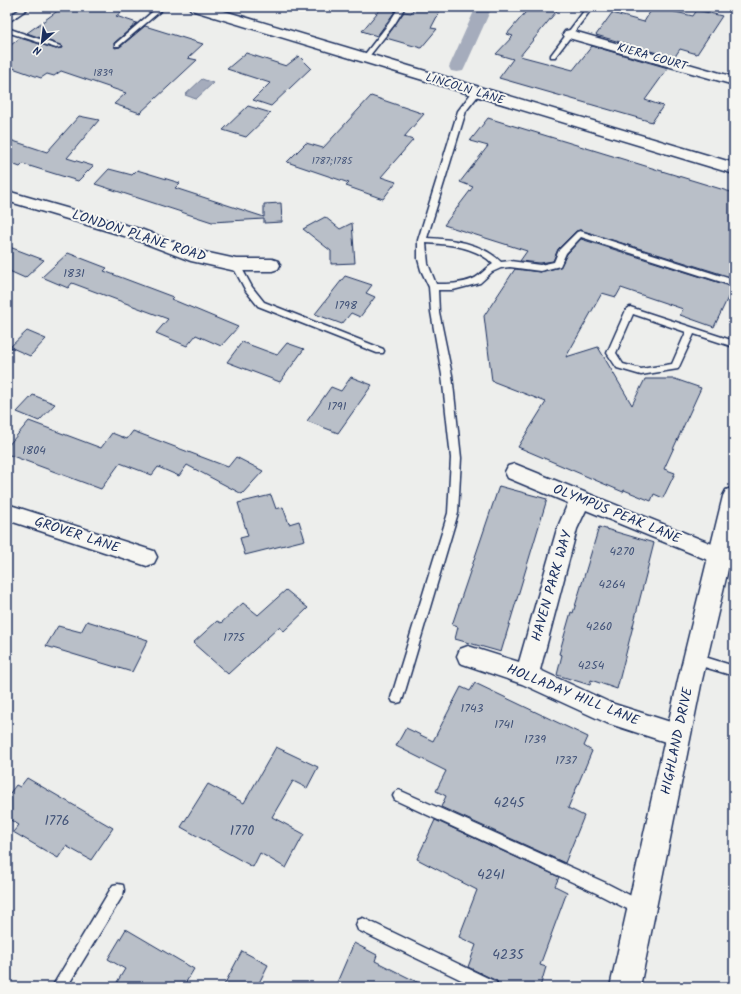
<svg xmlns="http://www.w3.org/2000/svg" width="741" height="994" font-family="Kalam,sans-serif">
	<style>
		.water { fill: #a5acbc; stroke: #6e7a96 }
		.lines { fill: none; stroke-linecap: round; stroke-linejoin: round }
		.canal { fill: #a5acbc; fill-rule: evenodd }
		.building { fill: #b9bfc8; stroke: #1b2f5e }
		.service-casing { stroke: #1b2f5e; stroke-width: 3 }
		.minor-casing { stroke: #1b2f5e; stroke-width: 3 }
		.tertiary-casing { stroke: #1b2f5e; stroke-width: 3 }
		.secondary-casing { stroke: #1b2f5e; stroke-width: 3 }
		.service { fill: #f6f6f2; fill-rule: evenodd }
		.minor { fill: #f6f6f2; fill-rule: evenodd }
		.tertiary { fill: #f6f6f2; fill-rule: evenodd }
		.secondary { fill: #f6f6f2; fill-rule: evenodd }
		.labels { text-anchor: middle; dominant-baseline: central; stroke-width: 4; stroke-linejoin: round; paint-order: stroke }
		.far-number-label { font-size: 10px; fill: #425378 }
		.far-street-label { font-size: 12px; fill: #1b2f5e; stroke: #f6f6f2 }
		.number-label { font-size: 12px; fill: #425378 }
		.street-label { font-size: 14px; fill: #1b2f5e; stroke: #f6f6f2 }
		.near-number-label { font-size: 14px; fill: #425378 }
	</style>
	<rect width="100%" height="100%" fill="#edeeec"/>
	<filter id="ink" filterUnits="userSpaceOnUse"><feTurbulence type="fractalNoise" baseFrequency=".025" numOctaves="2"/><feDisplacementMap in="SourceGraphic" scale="8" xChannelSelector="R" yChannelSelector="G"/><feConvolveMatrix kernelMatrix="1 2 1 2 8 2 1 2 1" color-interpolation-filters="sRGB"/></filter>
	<g filter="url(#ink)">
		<!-- water -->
		<path class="water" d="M 202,79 L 213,83 L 196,99 L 185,95 Z"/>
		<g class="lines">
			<!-- canal -->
			<path class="canal" d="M 476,7 L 492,7 L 465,67 L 463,71 L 457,72 L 451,71 L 449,67 Z"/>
		</g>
		<!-- building -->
		<g class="building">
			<path d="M 63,7 L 128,7 L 116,16 L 137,23 L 114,43 L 115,48 L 120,47 L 145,26 L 203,44 L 188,58 L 197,60 L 140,113 L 114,104 L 126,93 L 61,71 L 54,76 L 47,74 L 41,78 L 7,66 L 7,48 L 20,38 L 56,49 L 62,48 L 60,45 L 27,33 Z"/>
			<path d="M 382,7 L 396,10 L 377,36 L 362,31 Z"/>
			<path d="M 415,7 L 442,7 L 431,28 L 437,29 L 421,48 L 386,38 L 404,12 L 411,13 Z"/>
			<path d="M 530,7 L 560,7 L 520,56 L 573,70 L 592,46 L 668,68 L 645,100 L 663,106 L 652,122 L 499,78 L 513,59 L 496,54 L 513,36 L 507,34 Z"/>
			<path d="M 653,7 L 693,16 L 697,10 L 722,16 L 697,54 L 680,49 L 674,58 L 596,35 L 612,13 L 644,22 Z"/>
			<path d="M 246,53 L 286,66 L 299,56 L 311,68 L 271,106 L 253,100 L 270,83 L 227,69 Z"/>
			<path d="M 371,96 L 424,114 L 404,137 L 413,140 L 381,177 L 396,182 L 383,199 L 346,186 L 349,183 L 287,162 L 306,143 L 323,148 Z"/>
			<path d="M 248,106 L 271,113 L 246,137 L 223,130 Z"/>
			<path d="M 79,116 L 99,120 L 67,158 L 93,166 L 78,181 L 23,164 L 20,167 L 7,162 L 7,139 L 47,152 Z"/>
			<path d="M 488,118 L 734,193 L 734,278 L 580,230 L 576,231 L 558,249 L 553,261 L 540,263 L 520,261 L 527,251 L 444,225 L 473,187 L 460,182 L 488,146 L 470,141 Z"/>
			<path d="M 109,169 L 132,175 L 137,170 L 180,183 L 175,188 L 264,217 L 264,204 L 281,203 L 282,222 L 264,223 L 264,219 L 212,222 L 95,184 Z"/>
			<path d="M 325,217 L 340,229 L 352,223 L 355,263 L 331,264 L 331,251 L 303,229 Z"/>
			<path d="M 581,239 L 733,287 L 714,327 L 680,315 L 683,309 L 621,288 L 616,297 L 602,293 L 566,357 L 598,347 L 632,405 L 645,379 L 675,379 L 701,388 L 664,469 L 675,473 L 663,498 L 654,494 L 651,501 L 624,490 L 623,492 L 518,447 L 546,402 L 492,381 L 484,316 L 515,269 L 540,272 L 560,267 L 567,254 Z"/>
			<path d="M 7,246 L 44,260 L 25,278 L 7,270 Z"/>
			<path d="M 68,253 L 107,268 L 104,271 L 173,297 L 171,299 L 238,327 L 221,346 L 196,335 L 187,346 L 156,333 L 168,319 L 72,283 L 68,288 L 42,277 Z"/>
			<path d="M 345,276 L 372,285 L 366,293 L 375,297 L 360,317 L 351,313 L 342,324 L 315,314 Z"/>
			<path d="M 27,331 L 46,339 L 30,356 L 10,347 Z"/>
			<path d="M 242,342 L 277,355 L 287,343 L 304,349 L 280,382 L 227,362 Z"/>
			<path d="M 351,377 L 372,385 L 338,433 L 307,421 L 331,387 L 341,391 Z"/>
			<path d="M 33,395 L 55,404 L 39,421 L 17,412 Z"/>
			<path d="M 29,421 L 101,448 L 112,433 L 127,439 L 133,431 L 228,467 L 236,457 L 263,471 L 242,494 L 187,465 L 179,476 L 158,467 L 152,475 L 120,463 L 101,489 L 7,454 L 7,447 Z"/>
			<path d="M 499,486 L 547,499 L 501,652 L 455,639 L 458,627 L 452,625 Z"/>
			<path d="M 271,495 L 276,509 L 283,507 L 289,524 L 299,521 L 305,540 L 245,555 L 240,538 L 248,536 L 238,503 Z"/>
			<path d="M 599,527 L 654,543 L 617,689 L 591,680 L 590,685 L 557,675 L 562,655 L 559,654 L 571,612 L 573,613 Z"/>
			<path d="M 286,590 L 308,608 L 284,631 L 279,627 L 228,674 L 193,643 L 217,621 L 221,623 L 243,603 L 258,615 Z"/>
			<path d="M 87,621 L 148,640 L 132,672 L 46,646 L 58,626 L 81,632 Z"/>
			<path d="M 475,683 L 588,737 L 584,746 L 592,751 L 568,808 L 584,816 L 565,863 L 441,807 L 446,796 L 436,791 L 446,771 L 396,746 L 406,728 L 433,741 L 461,687 L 470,691 Z"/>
			<path d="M 276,747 L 318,767 L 307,788 L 293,781 L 272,817 L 304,834 L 286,868 L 260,853 L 253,867 L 181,827 L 208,784 L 244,803 Z"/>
			<path d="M 27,778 L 113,828 L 91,860 L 66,846 L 58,858 L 13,832 L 19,825 L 7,818 L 7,797 L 16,785 L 20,787 Z"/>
			<path d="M 435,820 L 559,877 L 555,886 L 567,892 L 540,965 L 546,967 L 540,987 L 499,987 L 497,981 L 468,967 L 476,945 L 459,937 L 477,890 L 417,859 Z"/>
			<path d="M 126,929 L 194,969 L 183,987 L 114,987 L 125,969 L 108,959 Z"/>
			<path d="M 354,943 L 377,955 L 375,961 L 427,987 L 335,987 Z"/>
			<path d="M 242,951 L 268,965 L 257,987 L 223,987 Z"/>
		</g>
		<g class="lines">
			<!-- service casing -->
			<g class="service-casing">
				<g id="service">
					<path d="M 23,7 L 30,7 L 7,23 L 7,18 Z"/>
					<path d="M 158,7 L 165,7 L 119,46 L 115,46 L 115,44 Z"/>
					<path d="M 399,7 L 405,7 L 394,25 L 367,59 L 363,59 L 362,58 L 389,23 Z"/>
					<path d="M 587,7 L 593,7 L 555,57 L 551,57 L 551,55 Z"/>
					<path d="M 7,28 L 60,46 L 61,47 L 56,48 L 7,32 Z"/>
					<path d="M 473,91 L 480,93 L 466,111 L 427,238 C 452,239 482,243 501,262 L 510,261 L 540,265 L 554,262 L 559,250 L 577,232 L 580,231 L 734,280 L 734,286 L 581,237 L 566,253 L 560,266 L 540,271 L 510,267 L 501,268 L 492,272 L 480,283 L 453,290 L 438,290 L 439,312 L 452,375 L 461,458 L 458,513 L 403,698 L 401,702 L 397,703 L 393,702 L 391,698 L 448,513 L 451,458 L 442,375 L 431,312 L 429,287 L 421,270 L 418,259 L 418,240 L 458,111 ZM 426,243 C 449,244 477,247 493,264 C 486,268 480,276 473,279 C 461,284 448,284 436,284 L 428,264 Z"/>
					<path d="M 236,262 L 239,263 L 252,287 L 264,302 L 383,349 L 384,351 L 383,353 L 377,353 L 258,306 L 246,291 L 232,265 Z"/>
					<path d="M 630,307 L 734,341 L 734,347 L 694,334 L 678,369 L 641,375 L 617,368 L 607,353 L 626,310 ZM 633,314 L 686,332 L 672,364 L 641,369 L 623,364 L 616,353 Z"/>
					<path d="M 695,654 L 734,666 L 734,676 L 691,663 L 689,659 L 691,655 Z"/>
					<path d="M 399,790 L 606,883 L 645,903 L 646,908 L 645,913 L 640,914 L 635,913 L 596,893 L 395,800 L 393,796 L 395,792 Z"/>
					<path d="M 118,884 L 123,885 L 124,890 L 123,895 L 67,987 L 52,987 L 113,885 Z"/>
					<path d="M 363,918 L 496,982 L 498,987 L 476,987 L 358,930 L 356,925 L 358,920 Z"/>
				</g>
			</g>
			<!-- minor casing -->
			<g class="minor-casing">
				<g id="minor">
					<path d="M 570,30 L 734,77 L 734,85 L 565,37 L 563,34 L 565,31 Z"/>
					<path d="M 7,191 L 143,230 L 195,250 L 236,259 L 272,259 L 278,261 L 280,265 L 278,269 L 272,271 L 236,271 L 191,261 L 131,238 L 7,201 Z"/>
					<path d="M 515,464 L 727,550 L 730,556 L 727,562 L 720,565 L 586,510 L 577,529 L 540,670 L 611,703 L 686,727 L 690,735 L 686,743 L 678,746 L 607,723 L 522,684 L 460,663 L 457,656 L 460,649 L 468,646 L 519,662 L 557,529 L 568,503 L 508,478 L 505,472 L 508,466 Z"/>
					<path d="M 7,504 L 154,551 L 157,557 L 154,563 L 147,566 L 7,520 Z"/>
				</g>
			</g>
			<!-- tertiary casing -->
			<g class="tertiary-casing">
				<path id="tertiary" d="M 189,7 L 211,7 L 734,163 L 734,174 L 191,10 Z"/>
			</g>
			<!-- secondary casing -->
			<g class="secondary-casing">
				<path id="secondary" d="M 734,487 L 734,544 L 702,680 L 640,987 L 610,987 L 678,680 L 723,496 L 726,490 Z"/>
			</g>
			<!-- service -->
			<use href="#service" class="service"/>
			<!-- minor -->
			<use href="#minor" class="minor"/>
			<!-- tertiary -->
			<use href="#tertiary" class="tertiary"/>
			<!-- secondary -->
			<use href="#secondary" class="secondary"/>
		</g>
	</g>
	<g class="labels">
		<!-- far-number labels -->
		<g class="far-number-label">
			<text x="103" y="73">1839</text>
			<text x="332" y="161">1787;1785</text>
		</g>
		<!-- far-street labels -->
		<g class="far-street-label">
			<text transform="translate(652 57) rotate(16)">KIERA COURT</text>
			<text transform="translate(465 89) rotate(17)">LINCOLN LANE</text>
		</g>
		<!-- number labels -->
		<g class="number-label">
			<text x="74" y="273">1831</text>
			<text x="346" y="305">1798</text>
			<text x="337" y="406">1791</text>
			<text x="34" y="450">1804</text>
			<text x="622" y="551">4270</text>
			<text x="612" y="584">4264</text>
			<text x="599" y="626">4260</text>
			<text x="234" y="637">1775</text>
			<text x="591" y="665">4254</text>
			<text x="472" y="708">1743</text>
			<text x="504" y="724">1741</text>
			<text x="535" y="739">1739</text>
			<text x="566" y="760">1737</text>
		</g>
		<!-- street labels -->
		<g class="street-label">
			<text transform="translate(139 236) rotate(18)">LONDON PLANE ROAD</text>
			<text transform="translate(617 514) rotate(22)">OLYMPUS PEAK LANE</text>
			<text transform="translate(77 535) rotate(18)">GROVER LANE</text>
			<text transform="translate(552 586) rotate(-74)">HAVEN PARK WAY</text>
			<text transform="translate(573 695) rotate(22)">HOLLADAY HILL LANE</text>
			<text transform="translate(677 741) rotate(-78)">HIGHLAND DRIVE</text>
		</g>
		<!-- near-number labels -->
		<g class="near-number-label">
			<text x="509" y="803">4245</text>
			<text x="57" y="821">1776</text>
			<text x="242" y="831">1770</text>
			<text x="491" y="875">4241</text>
			<text x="508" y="955">4235</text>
		</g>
	</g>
	<!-- margin -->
	<rect width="741" height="994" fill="none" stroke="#f6f6f2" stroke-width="24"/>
	<rect x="12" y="12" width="717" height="970" fill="none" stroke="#1b2f5e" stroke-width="1.5" filter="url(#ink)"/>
	<!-- north arrow -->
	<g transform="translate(42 42) rotate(208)" stroke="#f6f6f2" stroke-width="3" paint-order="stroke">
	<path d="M0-3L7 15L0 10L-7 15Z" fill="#1b2f5e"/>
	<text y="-6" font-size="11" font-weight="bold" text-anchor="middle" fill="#1b2f5e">N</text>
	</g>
</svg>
